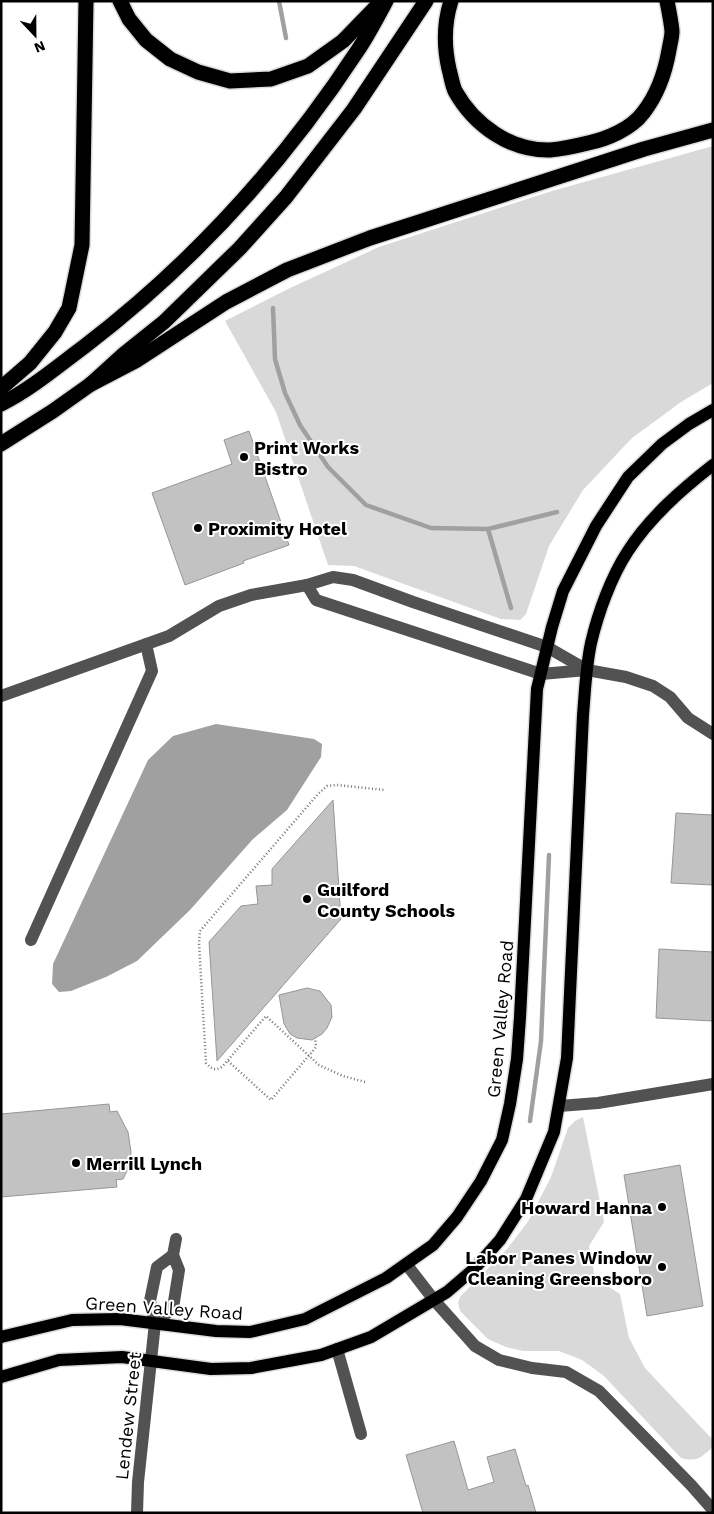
<svg xmlns="http://www.w3.org/2000/svg" width="714" height="1514" font-family="'Work Sans',sans-serif">
	<style>
		.green { fill: #d9d9d9 }
		.water { fill: #a0a0a0 }
		.lines { fill: none; stroke-linecap: round; stroke-linejoin: round }
		.stream { stroke: #a0a0a0; stroke-width: 4.5 }
		.building { fill: #c2c2c2; stroke: #969696 }
		.major-casing { stroke: #dbdbdb; stroke-width: 15 }
		.highway-casing { stroke: #dbdbdb; stroke-width: 18 }
		.path { stroke: #747474; stroke-width: 2.5; stroke-dasharray: 1 2.5; stroke-linecap: butt }
		.minor { stroke: #525252; stroke-width: 12 }
		.major { stroke: #000; stroke-width: 12 }
		.highway { stroke: #000; stroke-width: 15 }
		.poi-dot { fill: #000; stroke: #fff; stroke-width: 2 }
		.labels { text-anchor: middle; dominant-baseline: central; stroke-width: 4; stroke-linejoin: round; paint-order: stroke }
		.poi-label { font-size: 18px; font-weight: bold; fill: #000; stroke: #fff; text-anchor: start }
		.street-label { font-size: 18px; fill: #000; stroke: #fff }
	</style>
	<rect width="100%" height="100%" fill="#fff"/>
	<!-- green -->
	<g class="green">
		<path d="M 713,146 L 713,383 L 681,402 L 632,438 L 583,490 L 549,546 L 526,614 L 520,620 L 501,619 L 354,566 L 328,565 L 276,412 L 225,321 L 288,289 L 379,247 L 552,191 Z"/>
		<path d="M 583,1117 L 604,1222 L 589,1246 L 595,1278 L 620,1294 L 629,1338 L 645,1368 L 713,1440 L 713,1447 C 700,1458 698,1462 681,1458 L 604,1376 L 582,1360 L 559,1351 L 523,1351 L 506,1347 L 488,1339 L 460,1311 L 458,1303 L 460,1297 L 508,1248 L 529,1220 L 551,1177 L 568,1128 L 575,1121 Z"/>
	</g>
	<!-- water -->
	<path class="water" d="M 216,724 L 314,739 L 322,744 L 321,757 L 287,810 L 253,839 L 190,910 L 137,961 L 106,977 L 71,991 L 59,992 L 52,984 L 53,964 L 148,760 L 173,736 Z"/>
	<g class="lines">
		<!-- stream -->
		<g class="stream">
			<path d="M 279,1 L 286,38"/>
			<path d="M 273,308 L 275,359 L 285,393 L 300,425 L 328,467 L 366,505 L 431,528 L 488,529 L 557,512"/>
			<path d="M 488,529 L 511,608"/>
			<path d="M 530,1121 L 541,1041 L 549,855"/>
		</g>
	</g>
	<!-- building -->
	<g class="building">
		<path d="M 249,431 L 289,545 L 243,561 L 244,563 L 185,585 L 152,493 L 232,464 L 224,440 Z"/>
		<path d="M 333,800 L 341,919 L 217,1061 L 209,942 L 241,906 L 258,904 L 256,886 L 272,885 L 272,869 Z"/>
		<path d="M 676,813 L 713,815 L 713,885 L 671,883 Z"/>
		<path d="M 659,949 L 713,952 L 713,1021 L 656,1018 Z"/>
		<path d="M 307,988 L 320,991 L 331,1005 L 332,1017 L 327,1028 L 322,1034 L 312,1040 L 297,1038 L 290,1034 L 284,1024 L 279,995 Z"/>
		<path d="M 109,1104 L 110,1112 L 117,1111 L 128,1132 L 131,1152 L 128,1169 L 123,1179 L 116,1180 L 117,1187 L 1,1197 L 1,1114 Z"/>
		<path d="M 680,1165 L 703,1306 L 647,1316 L 624,1175 Z"/>
		<path d="M 454,1441 L 468,1490 L 494,1482 L 487,1457 L 515,1449 L 526,1486 L 528,1485 L 536,1513 L 423,1513 L 406,1455 Z"/>
	</g>
	<g class="lines">
		<!-- major casing -->
		<g class="major-casing">
			<g id="major">
				<path d="M 1,1337 L 72,1320 L 120,1319 L 216,1331 L 250,1332 L 305,1319 L 386,1278 L 433,1245 L 457,1217 L 481,1181 L 502,1140 L 510,1104 L 517,1059 L 520,1017 L 537,689 L 552,627 L 563,591 L 596,526 L 628,477 L 662,444 L 689,424 L 713,410"/>
				<path d="M 1,1377 L 59,1360 L 122,1357 L 211,1369 L 251,1368 L 321,1355 L 371,1337 L 447,1292 L 475,1268 L 500,1240 L 526,1199 L 554,1132 L 567,1058 L 583,715 C 585,691 586,666 591,643 C 598,613 611,577 628,551 C 650,517 681,490 713,465"/>
			</g>
		</g>
		<!-- highway casing -->
		<g class="highway-casing">
			<g id="highway">
				<path d="M 120,1 L 129,19 L 146,40 L 170,59 L 198,72 L 230,81 L 271,79 L 308,66 L 343,41 L 377,6"/>
				<path d="M 451,1 C 444,23 444,47 449,69 C 451,76 452,84 455,91 C 474,125 510,151 550,150 C 563,149 576,146 588,143 C 607,139 631,129 643,113 C 658,94 665,73 669,50 C 670,44 672,37 672,31 C 671,21 669,11 667,1"/>
				<path d="M 91,384 L 137,360 L 226,302 L 287,270 L 370,238 L 644,149 L 713,130"/>
				<path d="M 1,388 L 30,363 L 55,332 L 69,308 L 82,245 L 86,1"/>
				<path d="M 1,404 C 31,389 58,366 85,346 C 192,264 284,163 358,50 C 368,35 377,18 386,1"/>
				<path d="M 1,444 L 53,411 L 91,384 L 124,354 L 164,322 L 240,248 L 286,197 L 354,109 L 426,1"/>
			</g>
		</g>
		<!-- path -->
		<g class="path">
			<path d="M 228,1061 L 271,1100 L 312,1052 L 316,1047 L 315,1038"/>
			<path d="M 365,1082 L 343,1076 L 319,1065 L 266,1016 L 222,1067 C 215,1071 211,1069 206,1063 L 199,943 L 200,931 L 318,794 L 327,786 L 337,785 L 385,790"/>
		</g>
		<!-- minor -->
		<g class="minor">
			<path d="M 307,585 L 316,600 L 541,674 L 587,670 L 626,677 L 653,686 L 670,697 L 688,718 L 713,734"/>
			<path d="M 1,696 L 169,636 L 219,606 L 251,595 L 307,585 L 333,577 L 353,580 L 413,602 L 547,647 L 587,670"/>
			<path d="M 31,940 L 152,671 L 146,644"/>
			<path d="M 559,1106 L 598,1103 L 713,1084"/>
			<path d="M 173,1255 L 176,1239"/>
			<path d="M 407,1265 L 434,1300 L 475,1346 L 499,1360 L 532,1368 L 566,1372 L 599,1391 L 691,1485 L 713,1510"/>
			<path d="M 337,1349 L 361,1434"/>
			<path d="M 137,1513 L 138,1482 L 155,1323 L 150,1301 L 157,1267 L 173,1255 L 179,1270 L 173,1308 L 155,1323"/>
		</g>
		<!-- major -->
		<use href="#major" class="major"/>
		<!-- highway -->
		<use href="#highway" class="highway"/>
	</g>
	<!-- markers -->
	<g class="poi-dot">
		<circle cx="244" cy="457" r="5"/>
		<circle cx="198" cy="528" r="5"/>
		<circle cx="307" cy="899" r="5"/>
		<circle cx="76" cy="1163" r="5"/>
		<circle cx="662" cy="1207" r="5"/>
		<circle cx="662" cy="1267" r="5"/>
	</g>
	<g class="labels">
		<!-- poi labels -->
		<g class="poi-label">
			<text x="254" y="447">Print Works<tspan x="254" dy="21">Bistro</tspan></text>
			<text x="208" y="528">Proximity Hotel</text>
			<text x="317" y="889">Guilford<tspan x="317" dy="21">County Schools</tspan></text>
			<text x="86" y="1163">Merrill Lynch</text>
			<text x="652" y="1207" text-anchor="end">Howard Hanna</text>
			<text x="652" y="1257" text-anchor="end">Labor Panes Window<tspan x="652" dy="21">Cleaning Greensboro</tspan></text>
		</g>
		<!-- street labels -->
		<g class="street-label">
			<text transform="translate(500 1019) rotate(-85)">Green Valley Road</text>
			<text transform="translate(164 1308) rotate(4)">Green Valley Road</text>
			<text transform="translate(128 1416) rotate(-84)">Lendew Street</text>
		</g>
	</g>
	<!-- border -->
	<rect width="714" height="1514" fill="none" stroke="#000000" stroke-width="5"/>
	<!-- north arrow -->
	<g transform="translate(35 35) rotate(158)" stroke="#ffffff" stroke-width="4" paint-order="stroke">
	<path d="M0-4L9 19L0 12L-9 19Z" fill="#000000"/>
	<text y="-8" font-size="14" font-weight="bold" text-anchor="middle" fill="#000000">N</text>
	</g>
</svg>
